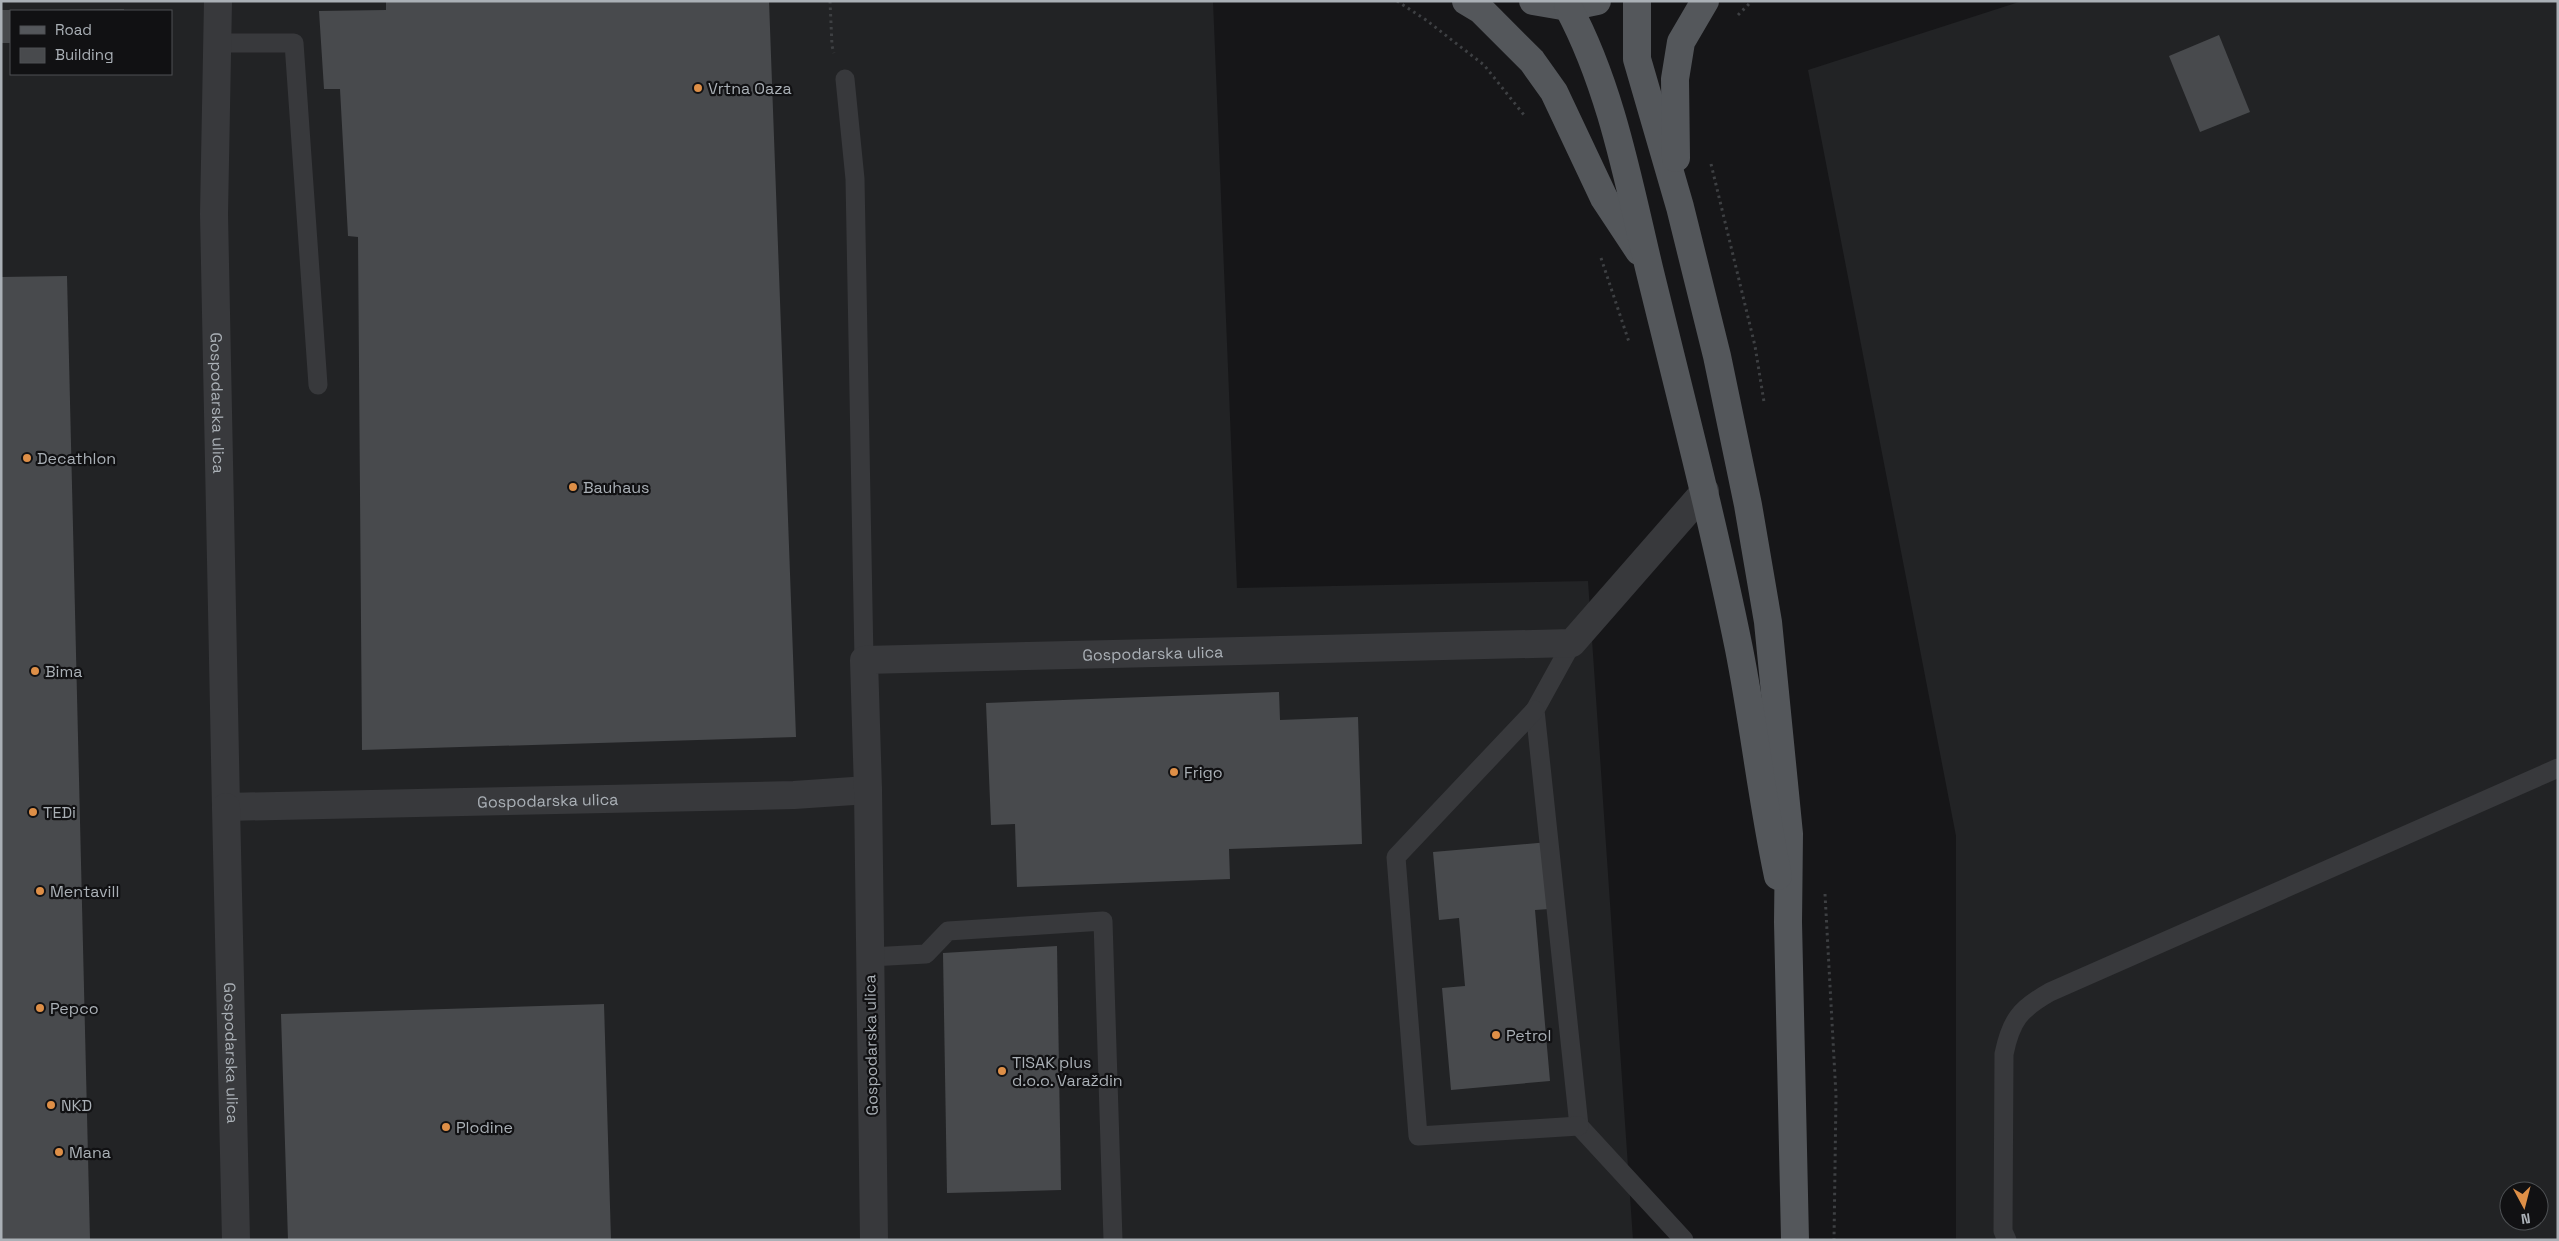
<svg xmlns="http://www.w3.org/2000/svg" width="2559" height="1241" font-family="'Space Grotesk',sans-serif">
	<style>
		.built { fill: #222325; fill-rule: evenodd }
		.building { fill: #484a4d }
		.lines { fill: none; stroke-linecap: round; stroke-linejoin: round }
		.path { stroke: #3e4043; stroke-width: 3; stroke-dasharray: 2.5 4; stroke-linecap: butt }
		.service { stroke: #38393c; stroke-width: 19 }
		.minor { stroke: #38393c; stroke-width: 28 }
		.primary { stroke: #54575b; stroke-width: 28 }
		.poi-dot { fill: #de8f47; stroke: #111113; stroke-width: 2 }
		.labels { text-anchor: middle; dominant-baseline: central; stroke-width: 4.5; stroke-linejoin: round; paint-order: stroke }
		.poi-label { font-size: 16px; fill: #aab0b6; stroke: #111113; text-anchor: start }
		.street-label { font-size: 16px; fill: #aab0b6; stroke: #111113 }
	</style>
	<rect width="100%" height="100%" fill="#161618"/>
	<!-- built -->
	<g class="built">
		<path d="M 1,1 L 1213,1 L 1237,588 L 1588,581 L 1633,1240 L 1,1240 ZM 11,11 L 171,11 L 171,74 L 11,74 Z"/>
		<path d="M 2022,1 L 2558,1 L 2558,1240 L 1956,1240 L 1956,836 L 1808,70 ZM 2509,1191 L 2539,1191 L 2539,1221 L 2509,1221 Z"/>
	</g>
	<!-- building -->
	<g class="building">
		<path d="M 386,1 L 769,1 L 796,737 L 362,750 L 358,237 L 348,236 L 340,89 L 324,89 L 319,11 L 386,10 Z"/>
		<path d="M 124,9 L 124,11 L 39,11 L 39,10 Z"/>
		<rect x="1" y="10" width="10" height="33"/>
		<path d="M 2219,35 L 2250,112 L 2200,132 L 2169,56 Z"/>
		<path d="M 67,276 L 90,1240 L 1,1240 L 1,277 Z"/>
		<path d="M 1279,692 L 1280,720 L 1358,717 L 1362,844 L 1229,849 L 1230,879 L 1017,887 L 1015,824 L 991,825 L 986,703 Z"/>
		<path d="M 1549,842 L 1564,908 L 1535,910 L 1550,1081 L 1451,1090 L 1442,988 L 1465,986 L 1459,918 L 1439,920 L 1433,852 Z"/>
		<path d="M 1057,946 L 1061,1190 L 947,1193 L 943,953 Z"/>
		<path d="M 604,1004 L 611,1240 L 288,1240 L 281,1014 Z"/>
	</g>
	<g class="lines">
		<!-- path -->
		<g class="path">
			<path d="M 830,1 L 832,46 L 834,53"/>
			<path d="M 1397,1 L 1426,20 L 1484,65 L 1524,115"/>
			<path d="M 1738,15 L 1752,1"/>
			<path d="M 1711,164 L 1755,346 L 1764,402"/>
			<path d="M 1601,258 L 1629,342"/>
			<path d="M 1825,894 L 1836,1095 L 1834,1240"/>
		</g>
		<!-- service -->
		<g class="service">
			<path d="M 217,43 L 294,43 L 318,385"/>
			<path d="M 845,79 L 855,179 L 864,660"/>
			<path d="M 1572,643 L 1535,710 L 1579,1126 L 1684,1240"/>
			<path d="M 1535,710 L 1396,857 L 1418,1136 L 1579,1126"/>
			<path d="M 870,957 L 926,954 L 948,931 L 1103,921 L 1113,1240"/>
			<path d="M 2007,1240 L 2003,1231 L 2004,1054 C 2011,1020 2020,1009 2050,992 L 2558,768"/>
		</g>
		<!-- minor -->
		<g class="minor">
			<path id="s1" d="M 218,1 L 214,214 L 226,807 L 794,795 L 868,790"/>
			<path id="s2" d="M 226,807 L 236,1240"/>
			<path id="s3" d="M 874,1240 L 868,790 L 864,660 L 1572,643 L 1705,491"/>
		</g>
		<!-- primary -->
		<g class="primary">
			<path d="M 1466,1 L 1481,10 L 1532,61 L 1554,92 L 1604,198 L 1639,251"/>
			<path d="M 1533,1 L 1568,7 L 1597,1"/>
			<path d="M 1637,1 L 1637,59 L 1680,207 L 1717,356 L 1748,505 L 1768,622 L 1789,834 L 1788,922 L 1795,1240"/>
			<path d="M 1568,7 C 1611,87 1628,180 1649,268 C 1680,395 1713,521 1739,649 C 1754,725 1762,801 1778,876"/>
			<path d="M 1676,158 L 1675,79 L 1681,42 L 1705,1"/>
		</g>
	</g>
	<!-- markers -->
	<g class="poi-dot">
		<circle cx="698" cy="88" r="5"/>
		<circle cx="27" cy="458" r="5"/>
		<circle cx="573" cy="487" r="5"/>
		<circle cx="35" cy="671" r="5"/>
		<circle cx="1174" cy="772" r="5"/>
		<circle cx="33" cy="812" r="5"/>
		<circle cx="40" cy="891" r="5"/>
		<circle cx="40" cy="1008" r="5"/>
		<circle cx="1496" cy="1035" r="5"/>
		<circle cx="1002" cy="1071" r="5"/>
		<circle cx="51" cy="1105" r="5"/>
		<circle cx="446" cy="1127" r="5"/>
		<circle cx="59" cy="1152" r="5"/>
	</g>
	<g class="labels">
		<!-- poi labels -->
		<g class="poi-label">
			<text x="708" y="88">Vrtna Oaza</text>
			<text x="37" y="458">Decathlon</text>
			<text x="583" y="487">Bauhaus</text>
			<text x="45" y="671">Bima</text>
			<text x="1184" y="772">Frigo</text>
			<text x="43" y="812">TEDi</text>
			<text x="50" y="891">Mentavill</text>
			<text x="50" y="1008">Pepco</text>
			<text x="1506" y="1035">Petrol</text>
			<text x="1012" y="1062">TISAK plus<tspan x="1012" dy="18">d.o.o. Varaždin</tspan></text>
			<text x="61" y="1105">NKD</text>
			<text x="456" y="1127">Plodine</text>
			<text x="69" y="1152">Mana</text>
		</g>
		<!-- street labels -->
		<g class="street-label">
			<text stroke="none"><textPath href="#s1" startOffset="402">Gospodarska ulica</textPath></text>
			<text stroke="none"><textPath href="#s3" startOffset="869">Gospodarska ulica</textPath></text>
			<text stroke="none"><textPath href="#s1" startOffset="1128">Gospodarska ulica</textPath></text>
			<text transform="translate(871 1045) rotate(-91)">Gospodarska ulica</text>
			<text stroke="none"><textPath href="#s2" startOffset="246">Gospodarska ulica</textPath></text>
		</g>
	</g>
	<!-- border -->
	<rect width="2559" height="1241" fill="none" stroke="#aab0b6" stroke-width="5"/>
	<!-- legend -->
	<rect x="10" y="10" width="162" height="65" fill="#111113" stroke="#4e5154"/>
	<rect x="20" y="26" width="25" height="8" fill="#54575b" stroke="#4e5154"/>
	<text x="55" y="35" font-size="15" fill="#aab0b6">Road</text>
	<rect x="20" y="48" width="25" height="15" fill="#484a4d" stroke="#4e5154"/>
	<text x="55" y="60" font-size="15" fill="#aab0b6">Building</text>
	<!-- north arrow -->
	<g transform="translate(2524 1206) rotate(173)"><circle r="24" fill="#111113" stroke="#4e5154"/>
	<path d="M0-4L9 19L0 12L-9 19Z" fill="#de8f47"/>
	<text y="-8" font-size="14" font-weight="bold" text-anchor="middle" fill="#aab0b6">N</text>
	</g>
</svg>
